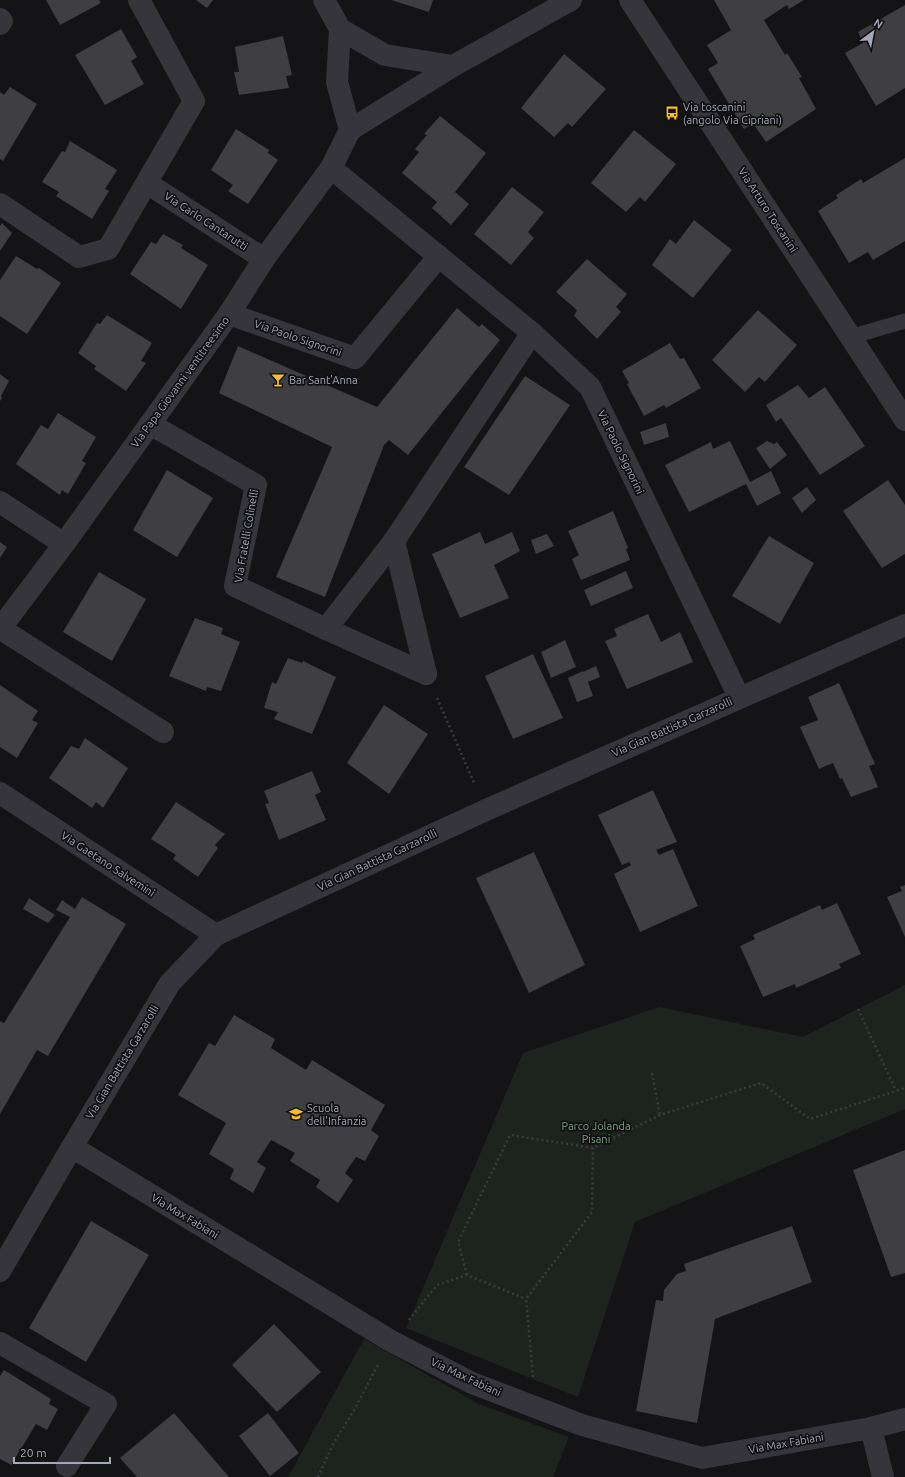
<svg xmlns="http://www.w3.org/2000/svg" width="905" height="1477" font-family="Ubuntu,sans-serif">
	<style>
		.green { fill: #1c241d }
		.building { fill: #3e3e43 }
		.lines { fill: none; stroke-linecap: round; stroke-linejoin: round }
		.path { stroke: #3b3c42; stroke-width: 2.5; stroke-dasharray: 2 3; stroke-linecap: butt }
		.service { stroke: #35353b; stroke-width: 15 }
		.minor { stroke: #35353b; stroke-width: 22 }
		.labels { text-anchor: middle; dominant-baseline: central; stroke-width: 3.5; stroke-linejoin: round; paint-order: stroke }
		.poi-label { font-size: 11px; fill: #a5a9b7; stroke: #0f0f11; text-anchor: start }
		.street-label { font-size: 11px; fill: #a5a9b7; stroke: #0f0f11 }
		.park-label { font-size: 11px; fill: #7ba280; stroke: #0f0f11 }
	</style>
	<rect width="100%" height="100%" fill="#141416"/>
	<!-- green -->
	<g class="green">
		<path d="M 905,985 L 905,1109 L 635,1222 L 578,1397 L 406,1328 L 523,1053 L 659,1007 L 803,1037 Z"/>
		<path d="M 364,1339 L 479,1404 L 569,1437 L 553,1477 L 288,1477 Z"/>
	</g>
	<!-- building -->
	<g class="building">
		<path d="M 46,0 L 99,0 L 101,3 L 60,25 Z"/>
		<path d="M 196,0 L 213,0 L 207,8 Z"/>
		<path d="M 391,0 L 433,0 L 429,12 Z"/>
		<path d="M 714,0 L 804,0 L 789,9 L 787,5 L 764,20 L 785,55 L 787,53 L 802,77 L 799,78 L 816,109 L 766,142 L 753,123 L 744,129 L 708,69 L 718,63 L 707,45 L 731,30 Z"/>
		<path d="M 905,5 L 905,88 L 876,106 L 845,53 L 863,43 L 858,32 Z"/>
		<path d="M 121,29 L 137,57 L 131,61 L 144,84 L 105,105 L 75,55 Z"/>
		<path d="M 283,36 L 292,75 L 286,76 L 289,88 L 239,95 L 234,72 L 239,72 L 235,47 Z"/>
		<path d="M 564,54 L 606,89 L 572,127 L 568,123 L 554,137 L 521,108 Z"/>
		<path d="M 10,87 L 37,104 L 3,161 L 0,159 L 0,92 L 4,95 Z"/>
		<path d="M 440,116 L 486,153 L 455,192 L 469,204 L 451,225 L 432,208 L 437,202 L 402,173 L 419,152 L 415,149 L 427,135 L 424,134 Z"/>
		<path d="M 236,129 L 269,150 L 268,153 L 278,160 L 248,204 L 228,191 L 233,185 L 211,170 Z"/>
		<path d="M 634,130 L 676,164 L 645,202 L 640,197 L 626,212 L 591,183 Z"/>
		<path d="M 70,141 L 117,170 L 105,189 L 109,191 L 92,219 L 56,196 L 59,192 L 42,182 L 62,151 L 65,152 Z"/>
		<path d="M 905,158 L 905,241 L 873,260 L 868,252 L 849,263 L 818,211 L 838,198 L 836,195 L 861,179 L 863,183 Z"/>
		<path d="M 512,187 L 544,212 L 528,232 L 534,238 L 511,265 L 474,234 Z"/>
		<path d="M 694,220 L 732,250 L 693,298 L 652,265 L 670,239 L 676,244 Z"/>
		<path d="M 2,223 L 12,233 L 0,251 L 0,226 Z"/>
		<path d="M 163,234 L 183,245 L 181,248 L 208,265 L 181,309 L 130,274 L 151,242 L 156,244 Z"/>
		<path d="M 16,256 L 37,269 L 39,268 L 61,283 L 27,334 L 0,316 L 0,280 Z"/>
		<path d="M 587,259 L 627,294 L 616,307 L 621,312 L 597,339 L 574,316 L 577,310 L 556,292 Z"/>
		<path d="M 457,308 L 479,327 L 482,324 L 500,340 L 408,455 L 389,440 L 384,445 L 325,597 L 276,577 L 332,447 L 219,393 L 238,346 L 377,407 Z"/>
		<path d="M 758,310 L 797,345 L 765,382 L 759,377 L 745,392 L 712,360 Z"/>
		<path d="M 107,315 L 152,343 L 141,361 L 146,363 L 126,391 L 94,369 L 96,366 L 78,353 L 97,323 L 100,324 Z"/>
		<path d="M 670,343 L 680,359 L 684,358 L 701,388 L 666,408 L 664,405 L 644,416 L 627,384 L 629,383 L 622,371 Z"/>
		<path d="M 0,374 L 9,381 L 1,396 L 2,398 L 0,401 Z"/>
		<path d="M 525,376 L 570,405 L 509,495 L 464,467 Z"/>
		<path d="M 798,385 L 809,398 L 825,387 L 865,446 L 820,475 L 781,418 L 776,422 L 766,405 Z"/>
		<path d="M 58,413 L 96,437 L 82,461 L 86,463 L 68,494 L 62,490 L 60,495 L 16,464 L 41,425 L 48,429 Z"/>
		<path d="M 666,423 L 669,437 L 644,445 L 640,432 Z"/>
		<path d="M 730,441 L 750,482 L 771,471 L 781,493 L 757,506 L 746,484 L 689,512 L 665,465 L 711,442 L 713,449 Z"/>
		<path d="M 767,441 L 774,444 L 777,442 L 787,455 L 770,469 L 756,448 Z"/>
		<path d="M 167,470 L 213,498 L 177,557 L 133,530 Z"/>
		<path d="M 888,480 L 905,505 L 905,554 L 882,568 L 843,511 Z"/>
		<path d="M 807,487 L 816,500 L 802,513 L 792,498 Z"/>
		<path d="M 613,511 L 628,548 L 626,549 L 630,560 L 581,580 L 572,559 L 579,555 L 568,531 Z"/>
		<path d="M 480,532 L 485,544 L 512,532 L 520,551 L 494,565 L 509,598 L 460,618 L 432,554 Z"/>
		<path d="M 547,534 L 554,546 L 536,554 L 531,540 Z"/>
		<path d="M 769,536 L 814,563 L 780,624 L 732,596 Z"/>
		<path d="M 0,542 L 7,547 L 0,558 Z"/>
		<path d="M 626,571 L 633,588 L 591,606 L 584,590 Z"/>
		<path d="M 99,572 L 146,599 L 112,661 L 63,632 Z"/>
		<path d="M 648,614 L 661,642 L 680,632 L 693,662 L 627,689 L 605,641 L 617,636 L 614,629 Z"/>
		<path d="M 195,618 L 223,628 L 221,634 L 240,642 L 221,691 L 207,687 L 206,691 L 169,676 Z"/>
		<path d="M 565,640 L 576,667 L 551,678 L 541,652 Z"/>
		<path d="M 533,654 L 563,718 L 513,739 L 485,676 Z"/>
		<path d="M 288,658 L 302,663 L 303,661 L 336,677 L 312,734 L 274,719 L 278,712 L 264,708 L 272,682 L 276,684 Z"/>
		<path d="M 596,666 L 600,677 L 588,682 L 593,696 L 577,702 L 568,678 L 583,671 L 583,672 Z"/>
		<path d="M 839,683 L 875,764 L 869,766 L 878,787 L 851,797 L 842,778 L 840,779 L 833,763 L 819,769 L 800,727 L 818,720 L 808,697 Z"/>
		<path d="M 0,685 L 38,711 L 32,720 L 38,723 L 17,758 L 0,747 Z"/>
		<path d="M 384,705 L 428,734 L 389,794 L 347,763 Z"/>
		<path d="M 85,738 L 128,768 L 103,808 L 96,802 L 92,808 L 49,778 L 71,746 L 79,749 Z"/>
		<path d="M 312,771 L 321,792 L 315,795 L 326,820 L 279,840 L 265,804 L 269,803 L 264,791 Z"/>
		<path d="M 653,790 L 677,842 L 656,850 L 659,855 L 673,849 L 698,906 L 640,932 L 614,874 L 631,865 L 629,862 L 622,865 L 598,815 Z"/>
		<path d="M 176,802 L 225,834 L 215,845 L 218,848 L 198,877 L 173,859 L 176,855 L 151,839 Z"/>
		<path d="M 534,852 L 585,965 L 529,993 L 476,878 Z"/>
		<path d="M 905,885 L 905,937 L 887,897 L 902,891 L 900,887 Z"/>
		<path d="M 82,897 L 126,924 L 48,1056 L 37,1050 L 0,1114 L 0,1021 L 4,1023 L 70,917 L 56,910 L 62,900 L 75,909 Z"/>
		<path d="M 29,898 L 55,915 L 48,923 L 23,909 Z"/>
		<path d="M 837,903 L 861,954 L 839,964 L 841,968 L 796,988 L 795,984 L 763,997 L 740,946 L 755,939 L 753,935 L 820,905 L 822,910 Z"/>
		<path d="M 234,1015 L 275,1039 L 271,1048 L 306,1070 L 312,1060 L 385,1105 L 371,1130 L 379,1136 L 365,1161 L 356,1157 L 345,1173 L 353,1180 L 338,1203 L 316,1187 L 320,1180 L 290,1161 L 295,1153 L 271,1140 L 257,1162 L 266,1168 L 253,1193 L 230,1179 L 234,1169 L 209,1154 L 226,1123 L 178,1095 L 209,1043 L 215,1046 Z"/>
		<path d="M 905,1150 L 905,1273 L 891,1277 L 853,1170 Z"/>
		<path d="M 91,1221 L 149,1255 L 86,1362 L 29,1328 Z"/>
		<path d="M 792,1226 L 812,1282 L 715,1319 L 697,1423 L 636,1411 L 656,1300 L 663,1301 L 664,1290 L 677,1274 L 686,1271 L 684,1264 Z"/>
		<path d="M 274,1324 L 321,1372 L 277,1412 L 232,1365 Z"/>
		<path d="M 4,1370 L 51,1399 L 49,1404 L 58,1409 L 47,1430 L 36,1424 L 11,1465 L 0,1459 L 0,1376 Z"/>
		<path d="M 174,1413 L 229,1477 L 137,1477 L 120,1458 Z"/>
		<path d="M 268,1413 L 299,1453 L 270,1476 L 239,1436 Z"/>
	</g>
	<g class="lines">
		<!-- path -->
		<g class="path">
			<path d="M 437,698 L 475,785"/>
			<path d="M 858,1009 L 896,1091"/>
			<path d="M 652,1073 L 660,1115"/>
			<path d="M 467,1275 L 458,1242 L 510,1135 L 593,1148 L 660,1115 L 761,1083 L 810,1119 L 905,1088"/>
			<path d="M 409,1320 L 437,1285 L 467,1275 L 526,1299"/>
			<path d="M 533,1377 L 526,1299 L 592,1212 L 593,1148"/>
			<path d="M 318,1477 L 333,1444 L 353,1412 L 378,1365"/>
		</g>
		<!-- service -->
		<path class="service" d="M 850,337 L 905,321"/>
		<!-- minor -->
		<g class="minor">
			<path d="M 324,0 L 340,29 L 385,55 L 453,66 L 571,0"/>
			<path d="M 630,0 L 905,420"/>
			<path d="M 0,19 L 2,21 L 0,24"/>
			<path d="M 340,29 L 337,82 L 350,130 L 453,66"/>
			<path d="M 331,168 L 532,333 L 590,387 L 739,697"/>
			<path d="M 147,183 L 264,259"/>
			<path d="M 0,204 L 79,257 L 108,249 L 194,101 L 139,0"/>
			<path d="M 229,314 L 355,358 L 439,256"/>
			<path d="M 150,424 L 256,485 L 235,586 L 326,629 L 426,674"/>
			<path d="M 0,502 L 64,544"/>
			<path d="M 394,541 L 426,674"/>
			<path d="M 0,629 L 64,544 L 229,314 L 264,259 L 331,168 L 350,130"/>
			<path d="M 1,629 L 163,732"/>
			<path d="M 326,629 L 394,541 L 532,333"/>
			<path d="M 0,793 L 216,935"/>
			<path d="M 72,1147 L 391,1341 L 472,1383 L 582,1425 L 702,1458 L 871,1428 L 905,1419"/>
			<path d="M 0,1271 L 72,1147 L 170,983 L 216,935 L 486,810 L 905,625"/>
			<path d="M 0,1343 L 106,1404 L 67,1466"/>
			<path d="M 871,1428 L 883,1477"/>
		</g>
	</g>
	<!-- icons -->
	<defs>
		<g id="bus-bare" transform="scale(1.08)"><path d="M-5-6H5V4H4V6H2V4H-2V6H-4V4H-5ZM-3.5-4V0h7V-4ZM-3.5 1.2v1.5H-2V1.2ZM2 1.2v1.5H3.5V1.2Z" fill="#f9bf29" stroke="#0f0f11" stroke-width="2.5" paint-order="stroke"/></g>
		<g id="bar-bare" transform="scale(1.08)"><path d="M-6-5H6L.8 .8V4.5H3.5V6h-7V4.5H-.8V.8Z" fill="#f9bf29" stroke="#0f0f11" stroke-width="2.5" paint-order="stroke"/></g>
		<g id="school-bare" transform="scale(1.08)"><path d="M0-5L7-2L0 1L-7-2ZM-4 1L0 2.5L4 1V4Q0 6-4 4Z" fill="#f9bf29" stroke="#0f0f11" stroke-width="2.5" paint-order="stroke"/></g>
	</defs>
	<g fill-rule="evenodd">
		<use href="#bus-bare" x="672" y="113"/>
		<use href="#bar-bare" x="278" y="380"/>
		<use href="#school-bare" x="296" y="1114"/>
	</g>
	<g class="labels">
		<!-- poi labels -->
		<g class="poi-label">
			<text x="683" y="107">Via toscanini<tspan x="683" dy="13">(angolo Via Cipriani)</tspan></text>
			<text x="289" y="380">Bar Sant'Anna</text>
			<text x="307" y="1108">Scuola<tspan x="307" dy="13">dell'Infanzia</tspan></text>
		</g>
		<!-- street labels -->
		<g class="street-label">
			<text transform="translate(768 210) rotate(57)">Via Arturo Toscanini</text>
			<text transform="translate(206 221) rotate(33)">Via Carlo Cantarutti</text>
			<text transform="translate(298 338) rotate(19)">Via Paolo Signorini</text>
			<text transform="translate(180 382) rotate(-54)">Via Papa Giovanni ventitreesimo</text>
			<text transform="translate(621 452) rotate(64)">Via Paolo Signorini</text>
			<text transform="translate(246 536) rotate(-80)">Via Fratelli Colinelli</text>
			<text transform="translate(672 727) rotate(-24)">Via Gian Battista Garzarolli</text>
			<text transform="translate(377 860) rotate(-25)">Via Gian Battista Garzarolli</text>
			<text transform="translate(108 864) rotate(33)">Via Gaetano Salvemini</text>
			<text transform="translate(122 1062) rotate(-59)">Via Gian Battista Garzarolli</text>
			<text transform="translate(185 1216) rotate(31)">Via Max Fabiani</text>
			<text transform="translate(466 1377) rotate(25)">Via Max Fabiani</text>
			<text transform="translate(786 1443) rotate(-10)">Via Max Fabiani</text>
		</g>
		<!-- park labels -->
		<g class="park-label">
			<text x="596" y="1126">Parco Jolanda<tspan x="596" dy="13">Pisani</tspan></text>
		</g>
	</g>
	<!-- north arrow -->
	<g transform="translate(873 32) rotate(32)" stroke="#0f0f11" stroke-width="3" paint-order="stroke">
	<path d="M0-3L7 15L0 10L-7 15Z" fill="#a5a9b7"/>
	<text y="-6" font-size="11" font-weight="bold" text-anchor="middle" fill="#a5a9b7">N</text>
	</g>
	<!-- scale -->
	<path d="M14 1457v6h96v-6" fill="none" stroke="#a5a9b7" stroke-width="2"/>
	<text x="20" y="1457" font-size="12" fill="#a5a9b7" stroke="#0f0f11" stroke-width="3" paint-order="stroke">20 m</text>
</svg>
